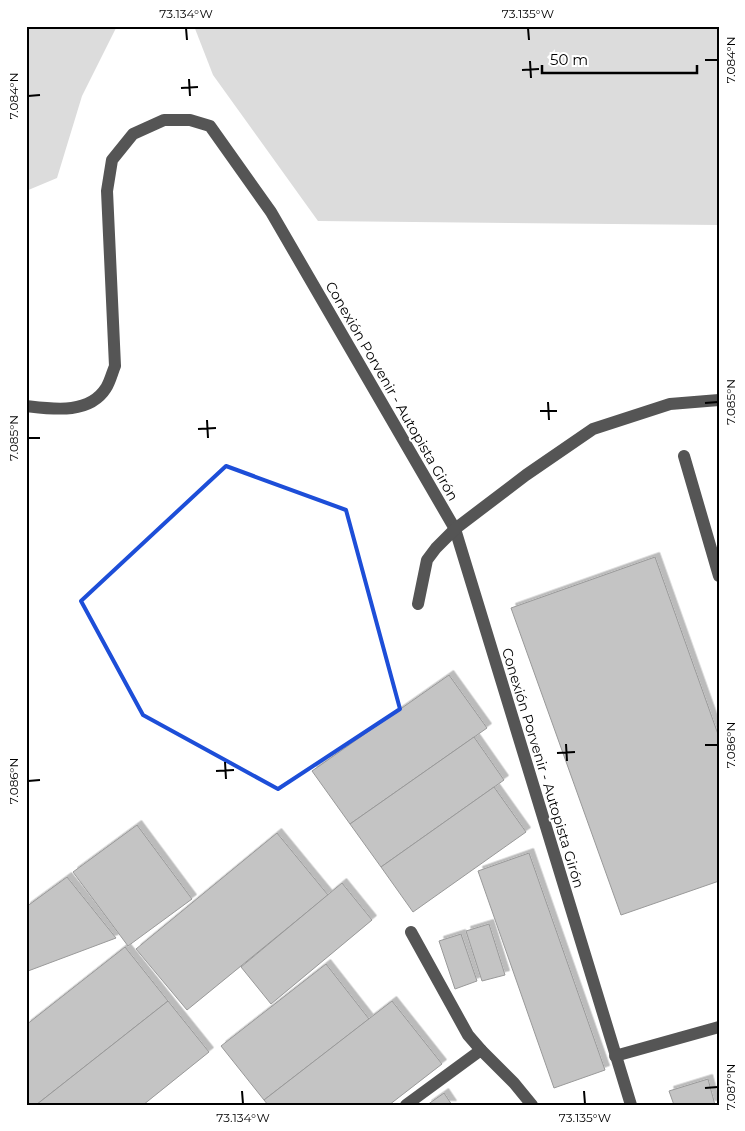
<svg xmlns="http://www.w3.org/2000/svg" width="745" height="1131" font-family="Montserrat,sans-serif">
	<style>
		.green { fill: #dcdcdc }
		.building { fill: #c4c4c4; stroke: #999; filter: url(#shadow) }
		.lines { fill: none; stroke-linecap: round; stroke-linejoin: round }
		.minor { stroke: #555; stroke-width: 12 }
		.marked { fill: none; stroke: #1d4ed8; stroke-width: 4; stroke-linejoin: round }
		.ticks { fill: none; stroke: #000; stroke-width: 2 }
		.labels { text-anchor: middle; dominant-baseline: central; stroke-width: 4; stroke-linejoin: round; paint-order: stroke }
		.street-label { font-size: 14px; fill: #000; stroke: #fff }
		.neatline { fill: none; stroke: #000; stroke-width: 2 }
		.ticks-label { font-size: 12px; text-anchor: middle; fill: #000 }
	</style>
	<defs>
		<filter id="shadow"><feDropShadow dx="4.5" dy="-4.5" stdDeviation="0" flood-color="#0004"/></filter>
	</defs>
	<rect width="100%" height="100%" fill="#fff"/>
	<!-- green -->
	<g class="green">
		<path d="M 26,26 L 117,26 L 82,96 L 57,178 L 26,191 Z"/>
		<path d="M 194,26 L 719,26 L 719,225 L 318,221 L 213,75 Z"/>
	</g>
	<!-- building -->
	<g class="building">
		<path d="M 655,557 L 719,737 L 719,881 L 621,915 L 511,608 Z"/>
		<path d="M 449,675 L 487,728 L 350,824 L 312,771 Z"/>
		<path d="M 474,737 L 504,780 L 381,867 L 350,824 Z"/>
		<path d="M 494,787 L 526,832 L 413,912 L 381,867 Z"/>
		<path d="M 137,825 L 192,899 L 128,946 L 73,872 Z"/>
		<path d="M 277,833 L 328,895 L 187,1010 L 136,949 Z"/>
		<path d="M 529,853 L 605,1070 L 554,1088 L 478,871 Z"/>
		<path d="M 67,877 L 116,938 L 28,971 L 26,907 Z"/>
		<path d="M 342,883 L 372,920 L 271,1004 L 241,967 Z"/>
		<path d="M 489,924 L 505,975 L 482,981 L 466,931 Z"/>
		<path d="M 461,934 L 477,981 L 455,989 L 439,941 Z"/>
		<path d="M 125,947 L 168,1001 L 36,1105 L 26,1105 L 26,1025 Z"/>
		<path d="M 326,964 L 369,1019 L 264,1100 L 221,1046 Z"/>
		<path d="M 168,1001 L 209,1052 L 143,1105 L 36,1105 Z"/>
		<path d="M 392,1001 L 442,1064 L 389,1105 L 268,1105 L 264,1100 Z"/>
		<path d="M 708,1079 L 715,1105 L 674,1105 L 669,1091 Z"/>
		<path d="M 444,1093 L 452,1105 L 427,1105 Z"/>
	</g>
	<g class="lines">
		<!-- minor -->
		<g class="minor">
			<path d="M 26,406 C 52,409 89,415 106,388 C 110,382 112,373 115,366 L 107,191 L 112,160 L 133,134 L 164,120 L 190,120 L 210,126 L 271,212 L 455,529 L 631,1105"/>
			<path d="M 684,456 L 719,576"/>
			<path d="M 418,604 L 427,560 L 436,548 L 455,529 L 526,475 L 593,429 L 670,404 L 719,400"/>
			<path d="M 411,932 L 468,1035 L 481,1050"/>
			<path d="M 615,1056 L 719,1027"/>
			<path d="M 406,1105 L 481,1050 L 514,1083 L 532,1105"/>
		</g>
	</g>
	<!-- marked area -->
	<path class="marked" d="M 226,466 L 346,510 L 400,709 L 278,789 L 143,715 L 81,601 Z"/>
	<!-- ticks -->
	<path class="ticks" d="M 186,28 L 187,40M 528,28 L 529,40M 705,60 L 718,60M 530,61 L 531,78M 522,70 L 539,69M 189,79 L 190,96M 181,88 L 198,87M 28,96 L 40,95M 548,402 L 549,420M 705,403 L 718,402M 540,411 L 557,411M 207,420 L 208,438M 198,429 L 216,428M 28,438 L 40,438M 566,744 L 567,761M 705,745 L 718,745M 557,753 L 575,752M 225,762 L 226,779M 216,771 L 234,770M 28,781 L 40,780M 705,1088 L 718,1087M 242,1091 L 243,1104M 584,1091 L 585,1104"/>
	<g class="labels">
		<!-- street labels -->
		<g class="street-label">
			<text transform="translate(392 391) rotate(60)">Conexión Porvenir - Autopista Girón</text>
			<text transform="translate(543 768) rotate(73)">Conexión Porvenir - Autopista Girón</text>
		</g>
	</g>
	<!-- border -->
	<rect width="745" height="1131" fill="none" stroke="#ffffff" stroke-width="55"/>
	<!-- scale -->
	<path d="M542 65v8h155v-8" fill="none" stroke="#000000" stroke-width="2.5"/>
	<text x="550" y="65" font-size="15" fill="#000000" stroke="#ffffff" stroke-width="4" paint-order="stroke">50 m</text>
	<rect x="28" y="28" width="690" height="1076" class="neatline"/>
	<g class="ticks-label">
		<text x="186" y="18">73.134°W</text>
		<text x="528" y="18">73.135°W</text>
		<text transform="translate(731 60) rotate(-90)" y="4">7.084°N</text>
		<text transform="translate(14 96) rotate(-90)" y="4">7.084°N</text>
		<text transform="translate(731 402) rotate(-90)" y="4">7.085°N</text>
		<text transform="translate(14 438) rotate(-90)" y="4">7.085°N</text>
		<text transform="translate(731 745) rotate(-90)" y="4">7.086°N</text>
		<text transform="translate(14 781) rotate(-90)" y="4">7.086°N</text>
		<text transform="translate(731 1087) rotate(-90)" y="4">7.087°N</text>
		<text x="243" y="1122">73.134°W</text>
		<text x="585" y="1122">73.135°W</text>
	</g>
</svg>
